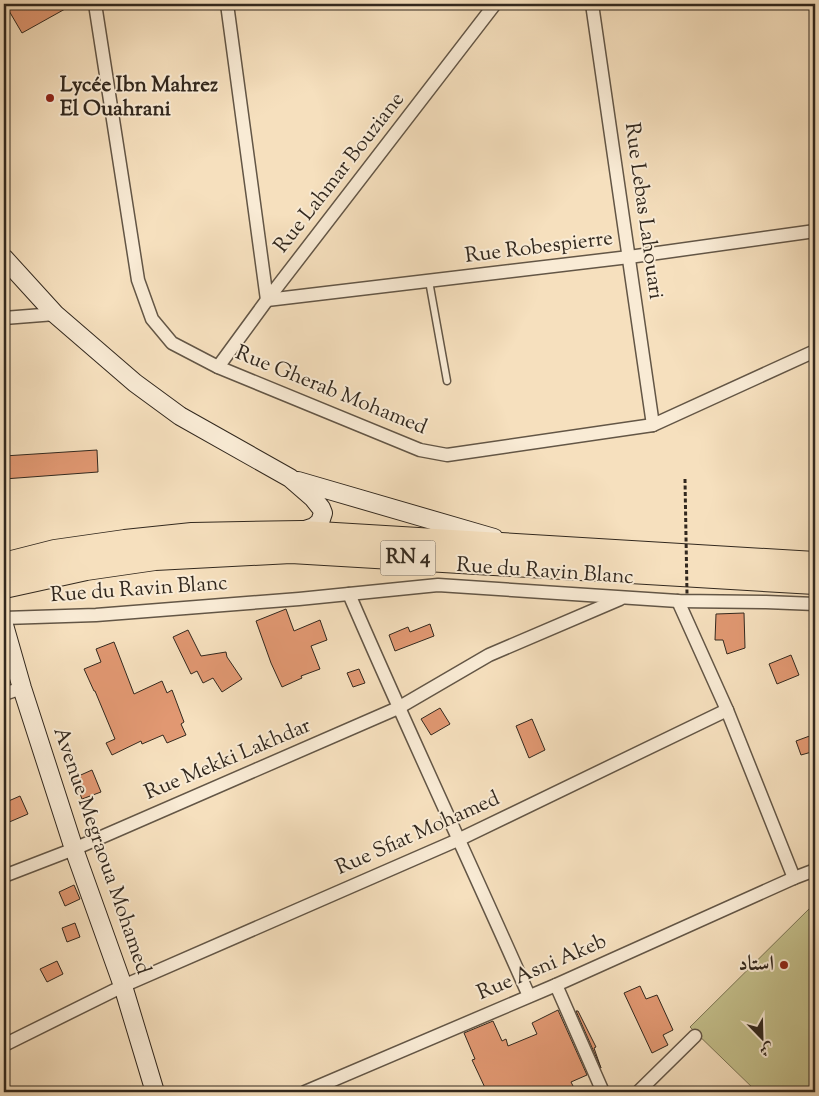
<svg xmlns="http://www.w3.org/2000/svg" width="819" height="1096" font-family="'Sorts Mill Goudy',Amiri,serif">
	<style>
		.pitch { fill: #c4c08c; stroke: #7b7455 }
		.building { fill: #e19872; stroke: #32281e }
		.lines { fill: none; stroke-linecap: round; stroke-linejoin: round }
		.lane-casing { stroke: #635646; stroke-width: 9 }
		.street-casing { stroke: #635646; stroke-width: 15 }
		.secondary-casing { stroke: #32281e; stroke-width: 20 }
		.highway-casing { stroke: #32281e; stroke-width: 26 }
		.lane { stroke: #f9ebd5; stroke-width: 6 }
		.street { stroke: #f9ebd5; stroke-width: 12 }
		.secondary { stroke: #f9ebd5; stroke-width: 18 }
		.highway { stroke: #f6e0be; stroke-width: 24 }
		.path-bridge { stroke: #32281e; stroke-width: 3; stroke-dasharray: 4 2.5; stroke-linecap: butt }
		.poi-dot { fill: #8f2418; stroke: #f9ebd5; stroke-width: 2 }
		.labels { text-anchor: middle; dominant-baseline: central; stroke-width: 4; stroke-linejoin: round; paint-order: stroke }
		.shield { fill: #f9ebd5; stroke: #6e6255; stroke-width: 1 }
		.shield-label { font-size: 20px; font-weight: bold; fill: #32281e }
		.poi-label { font-size: 21px; font-weight: bold; fill: #32281e; stroke: #f9ebd5; text-anchor: start }
		.street-label { font-size: 21px; fill: #32281e; stroke: #f9ebd5 }
	</style>
	<rect width="100%" height="100%" fill="#f6e0be"/>
	<filter id="stains"><feTurbulence type="fractalNoise" baseFrequency=".004" numOctaves="4"/><feColorMatrix values="0 0 0 0 .2 0 0 0 0 .09 0 0 0 0 .02 0 0 0 .5 -.17"/></filter>
	<radialGradient id="worn" r=".72"><stop offset=".6" stop-color="#630" stop-opacity="0"/><stop offset="1" stop-color="#630" stop-opacity=".3"/></radialGradient>
	<!-- pitch -->
	<path class="pitch" d="M 815,903 L 815,1092 L 757,1092 L 690,1027 Z"/>
	<!-- building -->
	<g class="building">
		<path d="M 5,4 L 74,4 L 22,33 Z"/>
		<path d="M 97,450 L 98,472 L 4,479 L 4,456 Z"/>
		<path d="M 286,609 L 294,631 L 320,620 L 327,640 L 311,646 L 320,669 L 301,676 L 302,678 L 282,687 L 271,663 L 256,621 Z"/>
		<path d="M 744,613 L 745,648 L 727,654 L 723,640 L 715,640 L 716,614 Z"/>
		<path d="M 430,624 L 434,636 L 395,651 L 389,635 L 408,627 L 410,632 Z"/>
		<path d="M 188,630 L 201,656 L 226,652 L 227,657 L 242,679 L 222,692 L 213,678 L 203,683 L 197,671 L 191,674 L 173,637 Z"/>
		<path d="M 114,642 L 134,694 L 162,681 L 167,693 L 172,690 L 184,722 L 181,724 L 186,735 L 167,743 L 163,735 L 142,744 L 141,741 L 112,755 L 106,743 L 115,739 L 95,691 L 94,691 L 84,669 L 101,662 L 96,649 Z"/>
		<path d="M 791,655 L 799,675 L 777,684 L 769,664 Z"/>
		<path d="M 359,669 L 365,683 L 353,687 L 347,673 Z"/>
		<path d="M 440,708 L 450,724 L 431,735 L 421,719 Z"/>
		<path d="M 532,719 L 545,750 L 529,758 L 516,726 Z"/>
		<path d="M 815,734 L 815,751 L 801,755 L 796,741 Z"/>
		<path d="M 92,770 L 101,792 L 82,799 L 74,778 Z"/>
		<path d="M 20,796 L 28,814 L 7,823 L 4,815 L 4,803 Z"/>
		<path d="M 74,885 L 80,899 L 65,906 L 59,892 Z"/>
		<path d="M 75,923 L 80,937 L 67,942 L 62,928 Z"/>
		<path d="M 57,961 L 63,974 L 47,982 L 40,969 Z"/>
		<path d="M 640,986 L 646,999 L 657,995 L 673,1030 L 663,1035 L 668,1045 L 652,1053 L 624,993 Z"/>
		<path d="M 558,1010 L 587,1075 L 571,1082 L 576,1092 L 487,1092 L 472,1060 L 475,1059 L 464,1033 L 493,1021 L 502,1041 L 506,1039 L 508,1046 L 537,1034 L 532,1023 Z"/>
		<path d="M 576,1011 L 578,1011 L 596,1047 L 594,1048 L 601,1068 Z"/>
	</g>
	<g class="lines">
		<!-- lane casing -->
		<g class="lane-casing">
			<path id="lane" d="M 429,281 L 447,381"/>
		</g>
		<!-- street casing -->
		<g class="street-casing">
			<g id="street">
				<path d="M 95,4 L 138,280 L 152,319 L 172,343 L 218,367 L 420,450 L 447,455 L 653,425 L 815,351"/>
				<path d="M 227,4 L 267,300 L 629,257 L 815,231"/>
				<path d="M 592,4 L 653,425"/>
				<path d="M 4,318 L 55,314"/>
				<path d="M 218,367 L 267,300 L 495,4"/>
				<path d="M 349,594 C 407,729 470,862 529,996"/>
				<path d="M 678,601 L 727,710 L 794,878"/>
				<path d="M 4,618 L 96,615 L 299,599 L 438,585 L 678,601 L 766,602 L 815,604"/>
				<path d="M 4,694 L 22,688"/>
				<path d="M 4,876 L 74,849 L 398,708 L 489,655 L 620,599"/>
				<path d="M 556,985 L 603,1092"/>
				<path d="M 4,1045 L 123,986 L 460,839 L 727,710"/>
				<path d="M 305,1092 L 556,985 L 794,878 L 815,870"/>
				<path d="M 638,1092 L 695,1036"/>
			</g>
		</g>
		<!-- secondary casing -->
		<g class="secondary-casing">
			<g id="secondary">
				<path d="M 4,258 L 55,314 L 135,383 L 180,416 L 290,478 L 313,498 L 321,508 L 323,513 L 320,522 L 314,527 L 299,532"/>
				<path d="M 298,481 L 494,538"/>
				<path d="M 4,625 L 22,688 L 74,849 L 123,986 L 155,1092"/>
			</g>
		</g>
		<!-- highway casing -->
		<g class="highway-casing">
			<g id="highway">
				<path d="M 4,565 L 55,552 L 125,542 L 192,535 L 302,533 L 815,564"/>
				<path d="M 4,586 L 86,568 L 155,558 L 291,551 L 815,582"/>
			</g>
		</g>
		<!-- lane -->
		<use href="#lane" class="lane"/>
		<!-- street -->
		<use href="#street" class="street"/>
		<!-- secondary -->
		<use href="#secondary" class="secondary"/>
		<!-- highway -->
		<use href="#highway" class="highway"/>
		<!-- path-bridge -->
		<path class="path-bridge" d="M 685,479 L 687,594"/>
	</g>
	<!-- markers -->
	<g class="poi-dot">
		<circle cx="50" cy="98" r="5"/>
		<circle cx="784" cy="965" r="5"/>
	</g>
	<g class="labels">
		<!-- shield labels -->
		<rect class="shield" x="380.5" y="540.5" width="55" height="35" rx="4"/>
		<g class="shield-label">
			<text x="408" y="558">RN 4</text>
		</g>
		<!-- poi labels -->
		<g class="poi-label">
			<text x="60" y="86">Lycée Ibn Mahrez<tspan x="60" dy="24">El Ouahrani</tspan></text>
			<text x="774" y="965" text-anchor="end">استاد</text>
		</g>
		<!-- street labels -->
		<g class="street-label">
			<text transform="translate(340 173) rotate(-52)">Rue Lahmar Bouziane</text>
			<text transform="translate(643 211) rotate(82)">Rue Lebas Lahouari</text>
			<text transform="translate(539 248) rotate(-7)">Rue Robespierre</text>
			<text transform="translate(331 391) rotate(22)">Rue Gherab Mohamed</text>
			<text transform="translate(545 572) rotate(4)">Rue du Ravin Blanc</text>
			<text transform="translate(139 590) rotate(-4)">Rue du Ravin Blanc</text>
			<text transform="translate(228 760) rotate(-23)">Rue Mekki Lakhdar</text>
			<text transform="translate(418 834) rotate(-24)">Rue Sfiat Mohamed</text>
			<text transform="translate(101 851) rotate(71)">Avenue Megraoua Mohamed</text>
			<text transform="translate(542 968) rotate(-23)">Rue Asni Akeb</text>
		</g>
	</g>
	<!-- margin -->
	<rect width="819" height="1096" fill="none" stroke="#f6e0be" stroke-width="20"/>
	<rect x="5" y="5" width="809" height="1086" fill="none" stroke="#32281e" stroke-width="2.5"/>
	<rect x="10" y="10" width="799" height="1076" fill="none" stroke="#32281e"/>
	<!-- north arrow -->
	<g transform="translate(762 1038) rotate(157)" stroke="#f9ebd5" stroke-width="4" paint-order="stroke">
	<path d="M0-4L9 19L0 12L-9 19Z" fill="#32281e"/>
	<text y="-8" font-size="14" font-weight="bold" text-anchor="middle" fill="#32281e">ش</text>
	</g>
	<rect width="100%" height="100%" filter="url(#stains)"/>
	<rect width="100%" height="100%" fill="url(#worn)"/>
</svg>
